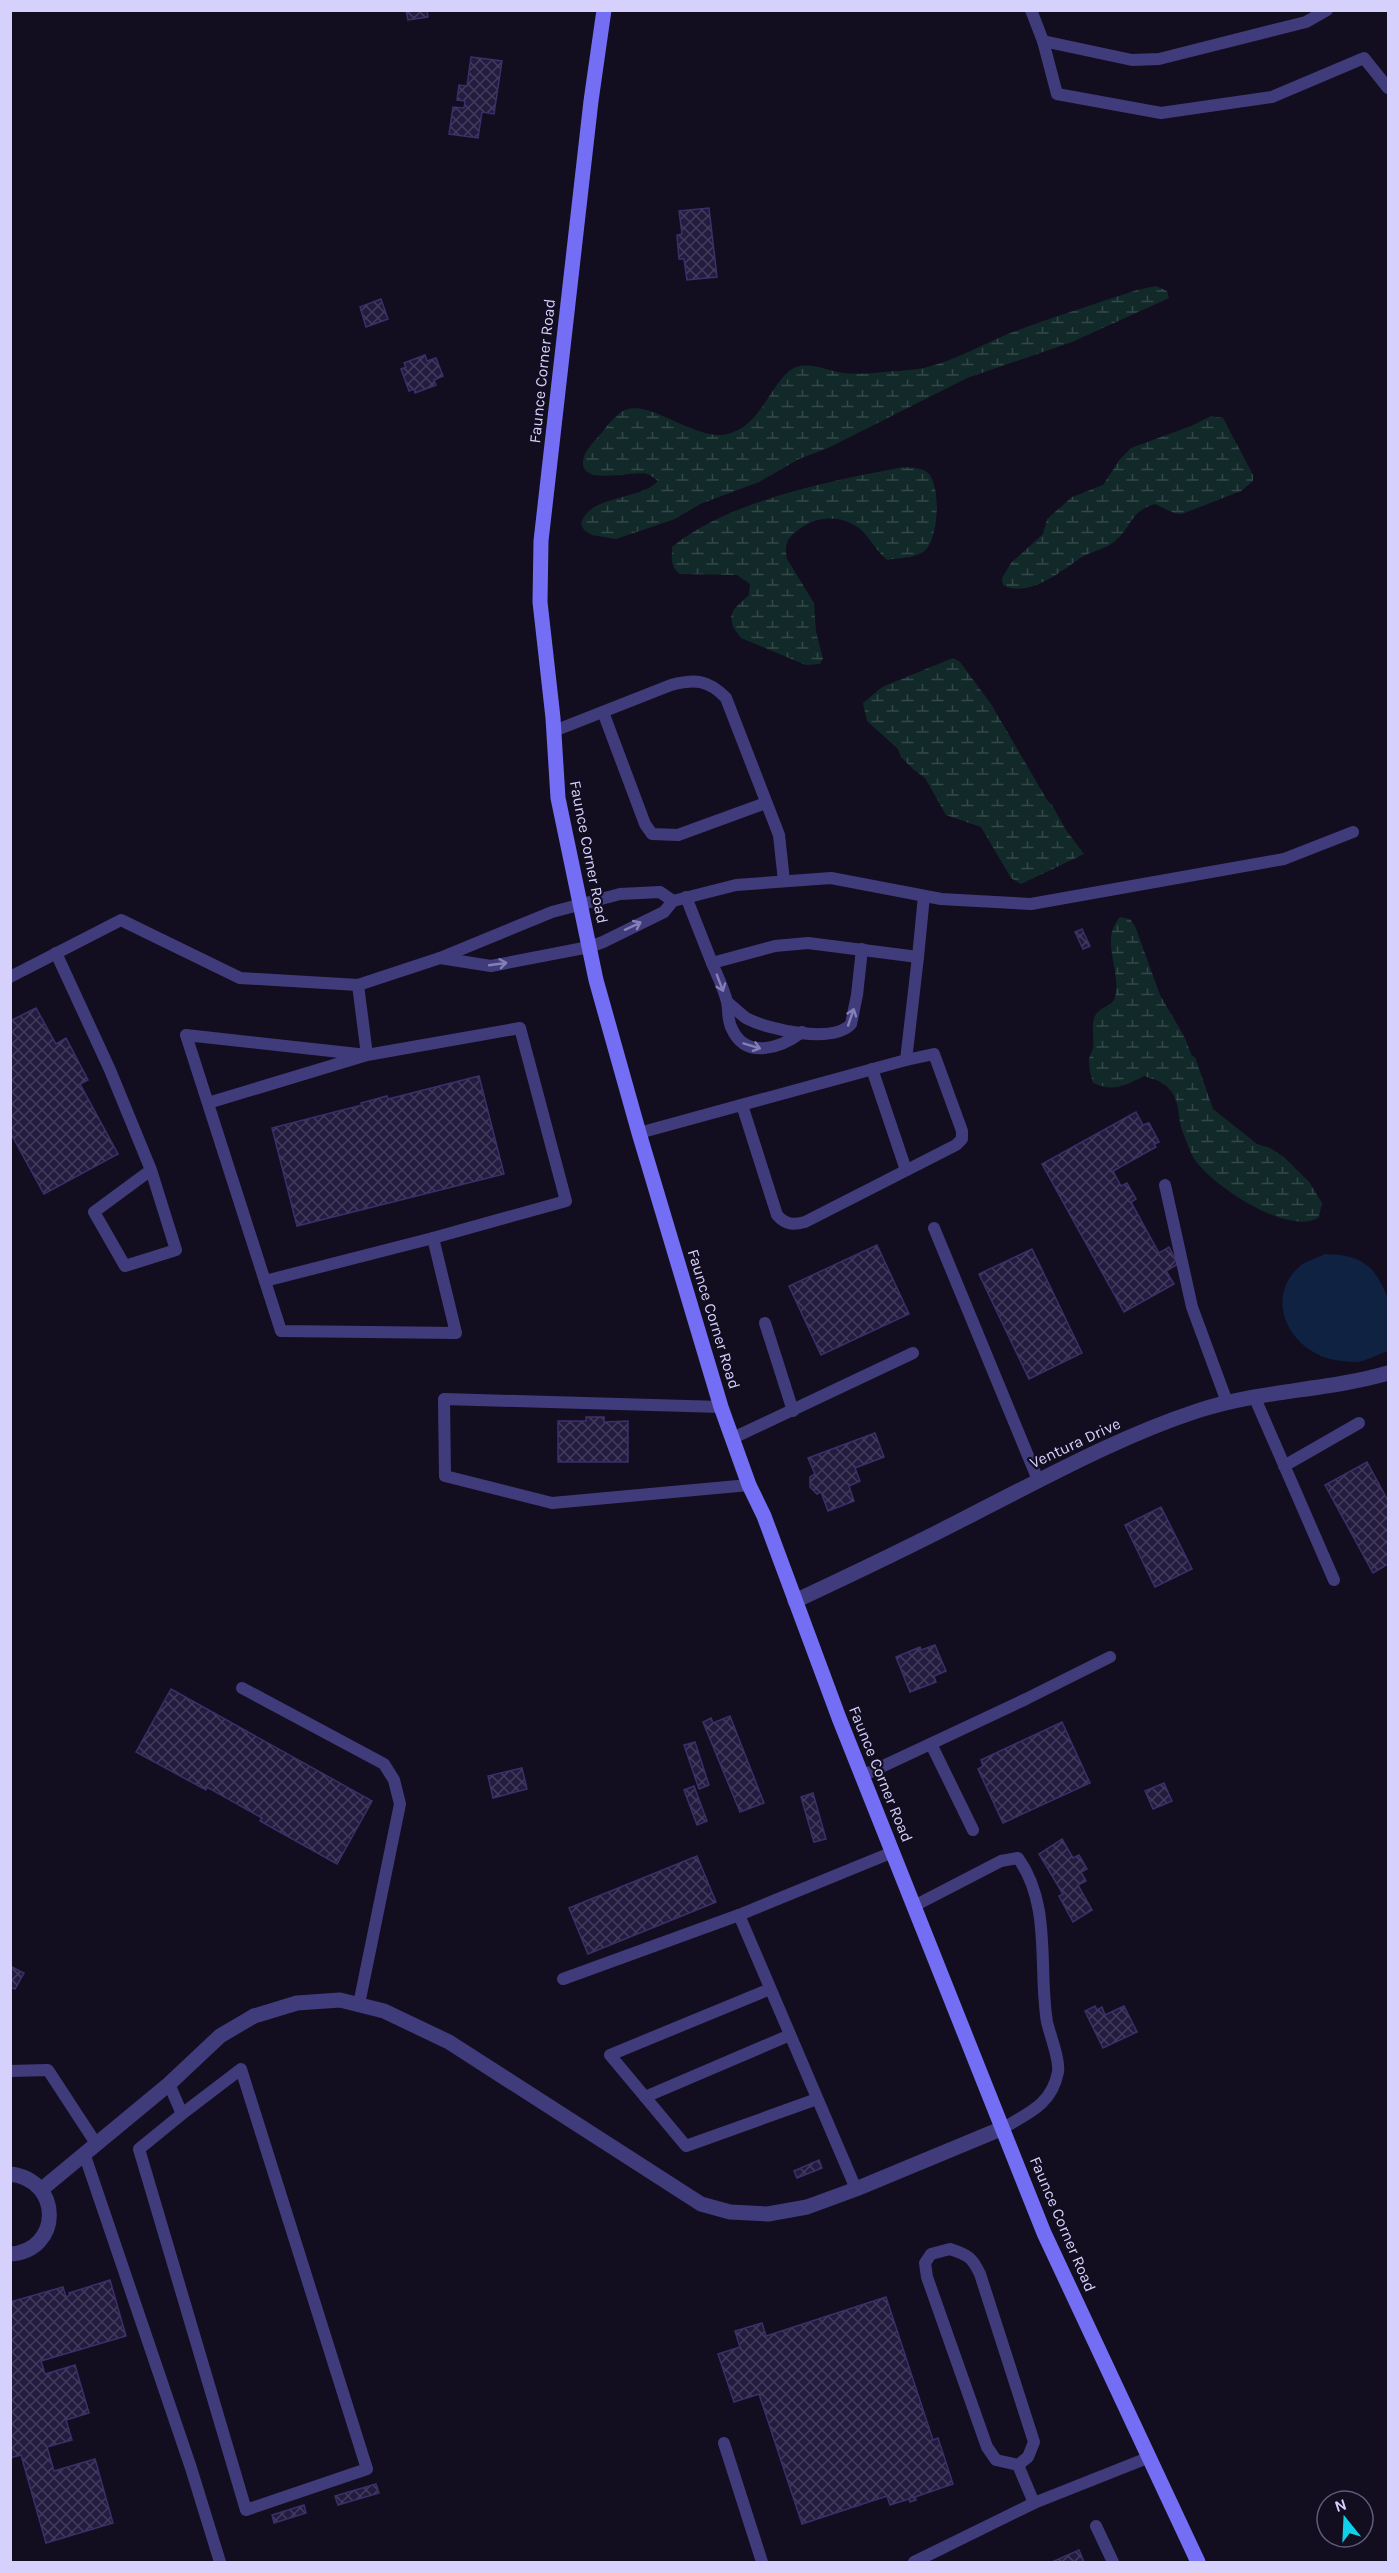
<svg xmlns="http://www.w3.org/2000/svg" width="1399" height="2573" font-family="Karla,sans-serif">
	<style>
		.wetland { fill: url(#wetland-marsh) }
		.water { fill: #102242 }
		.building { fill: url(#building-cross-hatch); stroke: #3c2f6a; stroke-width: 1.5 }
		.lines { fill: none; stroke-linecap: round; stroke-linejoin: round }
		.lane { stroke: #403c7c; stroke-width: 12 }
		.street { stroke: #403c7c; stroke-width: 15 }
		.secondary { stroke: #746ef5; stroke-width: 15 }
		.oneway { stroke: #847fb6 }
		.labels { text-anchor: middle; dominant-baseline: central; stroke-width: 4.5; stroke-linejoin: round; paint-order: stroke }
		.street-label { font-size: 16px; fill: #d6d0fc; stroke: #120e20 }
	</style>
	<defs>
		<pattern id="wetland-marsh" width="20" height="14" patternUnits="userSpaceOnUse" patternTransform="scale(1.5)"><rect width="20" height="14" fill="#122929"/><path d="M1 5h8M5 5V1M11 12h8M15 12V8" fill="none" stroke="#344749"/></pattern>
		<pattern id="building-cross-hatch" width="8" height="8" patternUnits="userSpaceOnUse" patternTransform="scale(1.5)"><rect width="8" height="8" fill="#241c3f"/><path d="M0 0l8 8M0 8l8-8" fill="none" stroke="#433c5c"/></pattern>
	</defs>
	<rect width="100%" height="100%" fill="#120e20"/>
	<!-- wetland -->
	<g class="wetland">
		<path d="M 1156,286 L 1167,291 L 1169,298 L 1072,342 L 967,378 L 828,448 L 799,459 L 759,482 L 700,504 L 675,519 L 616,539 L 592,535 L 584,530 L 581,524 C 589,494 640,501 658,481 C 655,479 651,475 647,474 C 634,470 581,487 583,461 C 584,450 596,440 603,431 C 609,424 616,414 625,410 C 651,399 696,442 728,434 C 762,426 772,379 794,368 C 809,361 828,371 843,373 C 853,374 864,374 874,373 C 891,371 908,371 924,368 C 958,360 988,341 1021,329 C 1059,315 1098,303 1137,290 Z"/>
		<path d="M 1211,416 L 1223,418 L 1253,475 L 1253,481 L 1241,491 L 1182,514 L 1174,513 L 1155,504 C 1129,512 1133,526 1115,541 C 1106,549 1092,551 1082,557 C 1061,571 1028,599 1003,585 L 1002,578 L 1011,563 L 1043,534 L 1047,519 L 1072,497 L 1103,485 L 1120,459 L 1131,448 L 1191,426 Z"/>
		<path d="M 903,467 C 911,468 923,467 929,474 C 941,488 939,542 923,552 C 915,558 897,558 887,560 C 876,551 869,536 859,528 C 839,514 815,516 797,531 C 787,538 784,546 787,559 L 814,603 L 816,632 L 823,659 L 820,664 L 806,665 L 741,638 L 733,627 L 731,617 L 734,609 L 749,595 L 750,584 L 737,575 L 680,574 C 670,567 672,558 672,547 C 729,500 831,481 903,467 Z"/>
		<path d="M 953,658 L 960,662 L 991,704 L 1047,800 L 1052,805 L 1066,830 L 1084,854 L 1021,884 L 1011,878 L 981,827 L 946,815 L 925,778 L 913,769 L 901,757 L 898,749 L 867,721 L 863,703 L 882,687 Z"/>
		<path d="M 1120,917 L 1130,919 L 1135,926 L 1160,995 L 1184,1036 L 1192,1056 L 1195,1057 L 1213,1109 L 1257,1144 L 1270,1148 L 1284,1157 L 1310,1183 L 1322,1203 L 1319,1217 C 1290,1238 1209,1184 1193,1157 C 1189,1148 1184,1136 1181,1127 C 1178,1115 1179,1101 1171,1091 C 1163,1081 1156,1080 1144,1076 C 1124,1086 1114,1092 1093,1083 C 1091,1076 1089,1068 1089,1061 C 1089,1056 1092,1052 1093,1048 C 1095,1037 1089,1020 1098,1012 C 1103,1006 1113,1006 1115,997 C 1122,970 1099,941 1120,917 Z"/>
	</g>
	<!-- water -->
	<path class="water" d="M 1325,1254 C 1362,1255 1375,1265 1388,1299 C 1392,1309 1389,1338 1388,1351 C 1378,1354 1364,1363 1353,1362 C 1344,1361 1329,1360 1321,1356 C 1284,1340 1267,1295 1300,1266 C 1306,1261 1318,1258 1325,1254 Z"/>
	<!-- building -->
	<g class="building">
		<path d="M 427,10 L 428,17 L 408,20 L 406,11 Z"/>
		<path d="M 471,57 L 502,61 L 494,114 L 482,112 L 478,138 L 449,134 L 453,107 L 464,108 L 465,101 L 457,100 L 459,85 L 467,86 Z"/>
		<path d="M 709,208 L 717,277 L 687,280 L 684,259 L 679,259 L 677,235 L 682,234 L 679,211 Z"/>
		<path d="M 381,299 L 388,319 L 366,327 L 360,307 Z"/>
		<path d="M 425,355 L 427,361 L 436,358 L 443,376 L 434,380 L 436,385 L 415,393 L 414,389 L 409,391 L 401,369 L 406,367 L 404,363 Z"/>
		<path d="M 1082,929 L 1090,946 L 1083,949 L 1075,932 Z"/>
		<path d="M 36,1008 L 56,1044 L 66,1038 L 88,1080 L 80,1084 L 118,1154 L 44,1194 L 10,1132 L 10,1021 Z"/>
		<path d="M 479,1076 L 504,1174 L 297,1226 L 272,1128 L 362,1105 L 361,1103 L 387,1096 L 388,1099 Z"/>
		<path d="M 1136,1112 L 1143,1125 L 1149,1123 L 1159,1142 L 1154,1144 L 1156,1147 L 1113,1171 L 1121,1186 L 1127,1183 L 1136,1199 L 1131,1202 L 1159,1253 L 1169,1247 L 1178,1264 L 1166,1271 L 1174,1284 L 1124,1312 L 1042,1164 Z"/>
		<path d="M 877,1245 L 909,1314 L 821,1355 L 789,1286 Z"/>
		<path d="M 1032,1249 L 1082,1353 L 1029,1379 L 979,1274 Z"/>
		<path d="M 586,1417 L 604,1417 L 604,1422 L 628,1421 L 628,1462 L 558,1462 L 558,1421 L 586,1421 Z"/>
		<path d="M 875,1433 L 884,1457 L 855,1468 L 860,1481 L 849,1486 L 854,1501 L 828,1511 L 821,1492 L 817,1494 L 810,1487 L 810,1477 L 815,1474 L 808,1458 Z"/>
		<path d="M 1367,1462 L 1388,1501 L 1388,1564 L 1373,1573 L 1325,1485 Z"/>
		<path d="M 1161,1507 L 1192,1569 L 1155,1587 L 1125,1525 Z"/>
		<path d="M 935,1645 L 946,1671 L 934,1676 L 936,1682 L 910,1692 L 896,1657 L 920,1647 L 921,1650 Z"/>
		<path d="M 171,1689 L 372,1801 L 337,1864 L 260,1821 L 262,1818 L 207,1787 L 206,1790 L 136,1752 Z"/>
		<path d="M 730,1716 L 764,1803 L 740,1812 L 703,1722 L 711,1718 L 713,1723 Z"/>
		<path d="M 1062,1722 L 1090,1783 L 1003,1823 L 978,1769 L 983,1766 L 981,1760 Z"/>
		<path d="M 695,1742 L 709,1785 L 699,1789 L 684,1745 Z"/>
		<path d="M 522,1768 L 527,1789 L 493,1798 L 488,1776 Z"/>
		<path d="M 1164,1783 L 1172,1801 L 1153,1809 L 1145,1791 Z"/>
		<path d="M 694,1786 L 707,1821 L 697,1825 L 684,1790 Z"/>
		<path d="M 813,1793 L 826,1839 L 814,1842 L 801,1797 Z"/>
		<path d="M 1062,1839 L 1073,1858 L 1079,1855 L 1087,1869 L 1081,1872 L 1086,1881 L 1078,1885 L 1092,1910 L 1073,1922 L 1059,1896 L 1063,1894 L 1039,1854 Z"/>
		<path d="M 697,1856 L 716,1902 L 588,1954 L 569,1908 Z"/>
		<path d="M 10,1966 L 24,1973 L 15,1989 L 10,1987 Z"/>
		<path d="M 1095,2006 L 1097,2010 L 1102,2007 L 1105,2015 L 1124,2006 L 1137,2032 L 1103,2048 L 1085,2011 Z"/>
		<path d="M 819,2160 L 822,2168 L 797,2178 L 794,2171 Z"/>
		<path d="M 110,2280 L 126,2336 L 41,2361 L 45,2374 L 75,2365 L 89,2413 L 66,2420 L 72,2440 L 47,2447 L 54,2471 L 95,2459 L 113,2523 L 46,2543 L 21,2455 L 10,2458 L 10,2302 L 63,2287 L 66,2297 L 70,2295 L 69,2293 Z"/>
		<path d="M 886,2297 L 933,2440 L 938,2438 L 953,2484 L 915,2497 L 916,2500 L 910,2502 L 909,2499 L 890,2505 L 887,2496 L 802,2524 L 759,2394 L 734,2402 L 718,2354 L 740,2347 L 735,2331 L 762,2323 L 766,2336 Z"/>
		<path d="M 376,2484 L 379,2493 L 338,2505 L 335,2496 Z"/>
		<path d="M 304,2505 L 306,2513 L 274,2523 L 272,2515 Z"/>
		<path d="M 1079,2550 L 1084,2562 L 1052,2562 Z"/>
	</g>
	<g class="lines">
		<!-- lane -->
		<g class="lane">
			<path d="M 1031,10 L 1043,41 L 1132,60 L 1159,59 L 1306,22 L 1327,10"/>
			<path d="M 1043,41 L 1057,94 L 1161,113 L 1272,97 L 1364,58 L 1388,88"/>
			<path d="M 603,712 L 645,824 L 652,834 L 678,835 L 766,803"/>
			<path d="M 554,731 L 671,685 C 694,679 708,679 726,698 L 779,835 L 784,881"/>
			<path d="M 686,897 L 712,963 L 775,946 L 808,943 L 918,957 L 924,896"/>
			<path d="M 56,953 L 110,1070 L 151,1170 L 176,1250 L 125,1266 L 94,1212 L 151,1170"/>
			<path d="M 440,958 L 491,966 L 589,947 L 603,942 L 664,912 L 673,901 L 736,885 L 831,878 L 941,899 L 1031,904 L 1284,859 L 1353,832"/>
			<path d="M 712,963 C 717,975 724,989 727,1002 C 729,1011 727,1020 732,1029 C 746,1060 781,1048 802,1032"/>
			<path d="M 10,977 L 121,920 L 240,978 L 358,985 L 440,958 L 552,912 L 620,894 L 660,892 L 673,901"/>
			<path d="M 728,1003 C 734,1007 740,1014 746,1018 C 768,1030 833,1044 851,1024 L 857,995 L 862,949"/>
			<path d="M 872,1069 L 906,1170"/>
			<path d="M 208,1103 L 367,1055 L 520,1028 L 566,1201 L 433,1238 L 456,1333 L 281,1331 L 186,1035 L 367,1055 L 358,985"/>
			<path d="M 742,1105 L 777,1215 C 786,1225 793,1225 805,1222 L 956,1145 L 962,1139 L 962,1131 L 934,1054 L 906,1060"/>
			<path d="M 639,1133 L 906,1060 L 918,957"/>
			<path d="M 1165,1185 L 1192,1307 L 1227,1402"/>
			<path d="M 934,1228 L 1038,1480"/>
			<path d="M 265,1281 L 433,1238"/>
			<path d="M 765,1323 L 793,1411"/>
			<path d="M 1254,1396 L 1334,1580"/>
			<path d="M 721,1407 L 444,1399 L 445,1476 L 552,1503 L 749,1485"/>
			<path d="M 733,1438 L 913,1353"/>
			<path d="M 1284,1466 L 1359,1423"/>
			<path d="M 242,1688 L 384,1764 L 394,1780 L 400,1804 L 359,2004"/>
			<path d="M 931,1744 L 973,1830"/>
			<path d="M 862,1776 L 1026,1699 L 1110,1657"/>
			<path d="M 914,1906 L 1001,1861 L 1018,1858 C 1052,1905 1038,1968 1047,2022 C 1050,2035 1060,2060 1058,2072 C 1052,2104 1029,2113 1003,2128"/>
			<path d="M 739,1915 L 893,1852"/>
			<path d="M 563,1979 L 739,1915 L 856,2189"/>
			<path d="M 770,1989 L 610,2055 L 686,2146 L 817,2099"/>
			<path d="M 10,2071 L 48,2070 L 97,2145"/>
			<path d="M 169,2084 L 182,2114 L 139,2149 L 246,2510 L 367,2469 L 241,2069 L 182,2114"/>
			<path d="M 645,2097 L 790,2035"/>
			<path d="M 85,2156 L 191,2468 L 220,2562"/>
			<path d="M 950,2249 C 968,2255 972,2257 980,2274 L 1034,2442 L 1028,2457 L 1018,2465 L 996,2460 L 987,2447 L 927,2277 L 925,2263 L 931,2254 Z"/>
			<path d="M 724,2443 L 762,2562"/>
			<path d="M 1018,2465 L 1034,2503 L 1150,2457"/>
			<path d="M 1096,2526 L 1113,2562"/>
			<path d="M 914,2562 L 1034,2503"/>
		</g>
		<!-- street -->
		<g class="street">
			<path d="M 795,1601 C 857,1572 918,1543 979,1511 C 1050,1475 1121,1436 1197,1411 C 1260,1390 1326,1391 1388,1373"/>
			<path d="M 10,2174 C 63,2180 62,2251 10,2254"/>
			<path d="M 42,2189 L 169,2084 L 220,2036 L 254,2016 L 297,2003 L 340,2000 L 384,2011 L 449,2042 L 701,2204 L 730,2212 L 768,2214 L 807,2207 L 856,2189 L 1003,2128"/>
		</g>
		<!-- secondary -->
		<path class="secondary" d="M 604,10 L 591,101 L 541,541 L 540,602 L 553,718 L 558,798 L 596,980 L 639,1133 L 721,1407 L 749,1485 L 764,1516 L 839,1718 L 1044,2233 L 1198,2562"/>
	</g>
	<!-- one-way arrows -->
	<defs><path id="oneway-shaft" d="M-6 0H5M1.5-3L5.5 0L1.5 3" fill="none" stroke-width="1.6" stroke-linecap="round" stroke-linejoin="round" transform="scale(1.5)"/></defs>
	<g class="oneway">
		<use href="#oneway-shaft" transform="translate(633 926) rotate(-25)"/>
		<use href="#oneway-shaft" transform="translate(498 964) rotate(-8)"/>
		<use href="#oneway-shaft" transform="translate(720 983) rotate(69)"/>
		<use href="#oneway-shaft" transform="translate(851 1017) rotate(-71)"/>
		<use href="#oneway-shaft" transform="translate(752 1046) rotate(17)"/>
	</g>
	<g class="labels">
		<!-- street labels -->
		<g class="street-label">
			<text transform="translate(542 371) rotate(-84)">Faunce Corner Road</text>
			<text transform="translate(589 852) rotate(79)">Faunce Corner Road</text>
			<text transform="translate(714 1319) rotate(73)">Faunce Corner Road</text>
			<text transform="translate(1075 1443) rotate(-25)">Ventura Drive</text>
			<text transform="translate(881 1774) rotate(68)">Faunce Corner Road</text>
			<text transform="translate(1063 2224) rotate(67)">Faunce Corner Road</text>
		</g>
	</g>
	<!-- border -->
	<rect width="1399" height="2573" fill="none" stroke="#d6d0fc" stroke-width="24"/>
	<!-- north arrow -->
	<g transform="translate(1345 2519) rotate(342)"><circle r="28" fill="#120e20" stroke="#605c78" stroke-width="1.5"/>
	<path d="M0-4.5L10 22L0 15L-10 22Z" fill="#10cfe8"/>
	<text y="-9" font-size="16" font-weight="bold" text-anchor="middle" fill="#d6d0fc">N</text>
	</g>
</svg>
